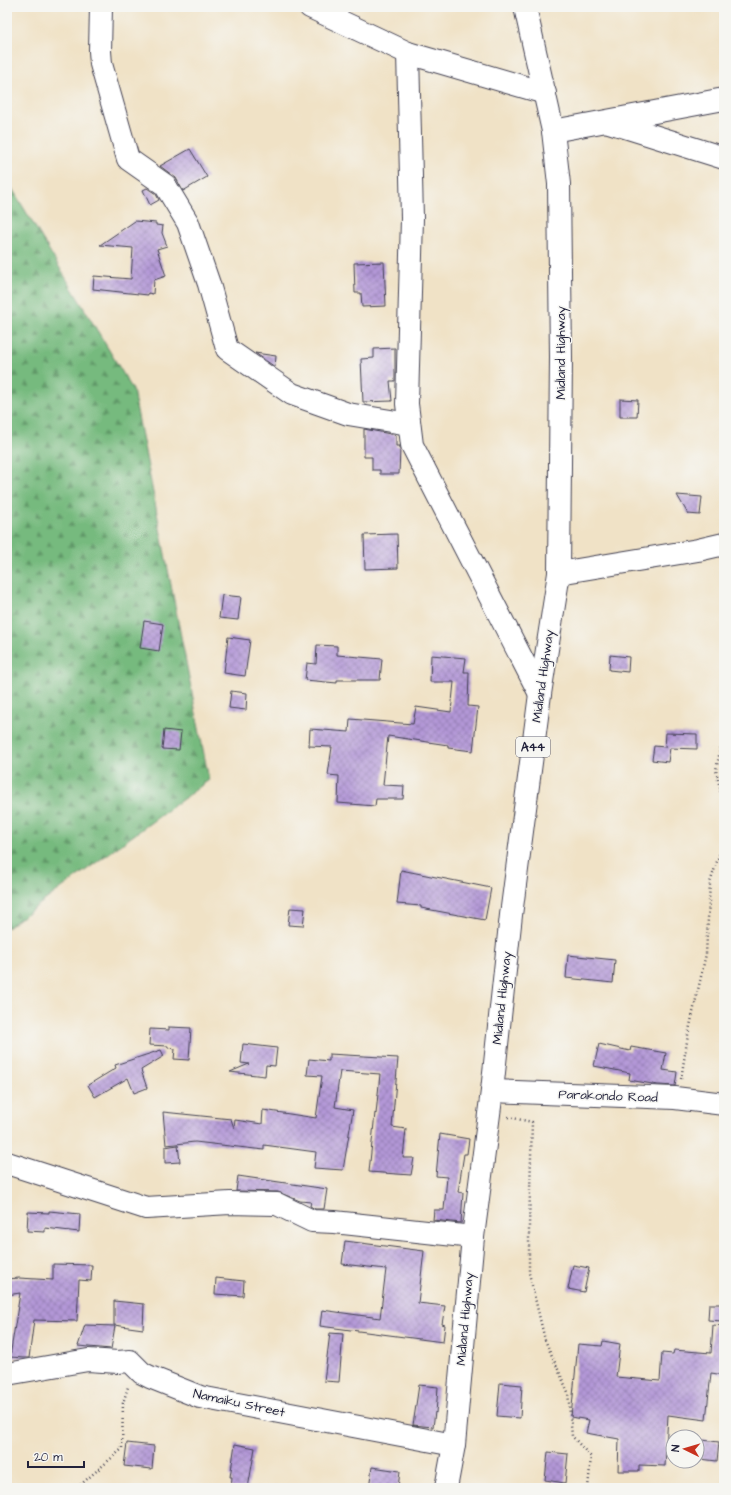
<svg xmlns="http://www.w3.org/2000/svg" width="731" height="1495" font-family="'Architects Daughter',sans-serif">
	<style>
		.forest { fill: url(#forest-firs); stroke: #4c6e5c }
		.building { fill: url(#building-cross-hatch) }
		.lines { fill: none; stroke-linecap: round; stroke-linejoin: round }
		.minor-casing { stroke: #413f50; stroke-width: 24 }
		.major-casing { stroke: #413f50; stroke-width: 24 }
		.path { stroke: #413f50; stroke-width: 2.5; stroke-dasharray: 1 3; stroke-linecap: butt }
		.minor { stroke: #fff; stroke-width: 22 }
		.major { stroke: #fff; stroke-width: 22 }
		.labels { text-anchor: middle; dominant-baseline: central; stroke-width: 3; stroke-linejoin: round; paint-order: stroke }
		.shield { fill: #f6f6f2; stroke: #626272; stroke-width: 1 }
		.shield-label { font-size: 12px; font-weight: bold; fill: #22223b }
		.street-label { font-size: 13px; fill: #22223b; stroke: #f6f6f2 }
	</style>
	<defs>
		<pattern id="forest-firs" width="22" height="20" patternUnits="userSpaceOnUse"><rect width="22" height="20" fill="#76ba7e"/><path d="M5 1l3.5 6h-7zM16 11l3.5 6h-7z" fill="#609768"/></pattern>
		<pattern id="building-cross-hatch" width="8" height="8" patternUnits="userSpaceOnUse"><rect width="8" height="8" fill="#b397d7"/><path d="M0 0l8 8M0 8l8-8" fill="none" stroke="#917bb0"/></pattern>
	</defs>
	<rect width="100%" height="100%" fill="#f6f6f2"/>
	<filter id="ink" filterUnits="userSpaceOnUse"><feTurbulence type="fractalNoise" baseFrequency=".025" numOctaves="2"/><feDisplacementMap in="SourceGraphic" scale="8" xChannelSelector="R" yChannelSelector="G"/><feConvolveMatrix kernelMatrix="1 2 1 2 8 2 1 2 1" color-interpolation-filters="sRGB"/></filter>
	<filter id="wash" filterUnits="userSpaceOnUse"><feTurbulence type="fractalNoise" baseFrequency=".012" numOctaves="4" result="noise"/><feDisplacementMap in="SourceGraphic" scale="16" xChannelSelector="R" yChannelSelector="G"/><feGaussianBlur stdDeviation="0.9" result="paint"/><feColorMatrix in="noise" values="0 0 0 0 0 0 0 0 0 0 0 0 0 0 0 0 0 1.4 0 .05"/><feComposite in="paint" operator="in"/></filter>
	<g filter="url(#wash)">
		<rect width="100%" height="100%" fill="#f0e2c6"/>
		<!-- forest -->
		<path class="forest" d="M 7,180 L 133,390 L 209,780 L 7,928 Z"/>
		<g id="blocks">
			<!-- building -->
			<g class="building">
				<path d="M 190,149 L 207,177 L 183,191 L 176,178 L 160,166 Z"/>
				<path d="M 147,188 L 156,194 L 159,200 L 150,205 L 143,190 Z"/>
				<path d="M 135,221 L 156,223 L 156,225 L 163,226 L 162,233 L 167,246 L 157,249 L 166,276 L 154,280 L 153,294 L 148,293 L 148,295 L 93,289 L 94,276 L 131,279 L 133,248 L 100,245 Z"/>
				<path d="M 384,262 L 386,306 L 362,307 L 361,293 L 355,293 L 354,263 Z"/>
				<path d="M 395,348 L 395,381 L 390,381 L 392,401 L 363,402 L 361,359 L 374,358 L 374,349 Z"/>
				<path d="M 255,353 L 276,356 L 275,367 Z"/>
				<path d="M 620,399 L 638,400 L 637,417 L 620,417 Z"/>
				<path d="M 364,429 L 396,435 L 396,446 L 400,446 L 400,448 L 399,474 L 380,474 L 380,470 L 372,470 L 372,457 L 364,457 Z"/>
				<path d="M 677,495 L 702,497 L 700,515 L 688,514 Z"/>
				<path d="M 397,534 L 398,568 L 365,569 L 364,535 Z"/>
				<path d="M 222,595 L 241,597 L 238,620 L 219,618 Z"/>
				<path d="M 144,621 L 163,624 L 159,651 L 140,648 Z"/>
				<path d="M 228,637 L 250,640 L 245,676 L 224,673 Z"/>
				<path d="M 317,645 L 337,646 L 337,655 L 382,659 L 380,680 L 337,680 L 337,683 L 305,680 L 307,663 L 316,664 Z"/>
				<path d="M 431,655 L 466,658 L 464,672 L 469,672 L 468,706 L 478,707 L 473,751 L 448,748 L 448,745 L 388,736 L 383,785 L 404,786 L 403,799 L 376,799 L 375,806 L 338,803 L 339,776 L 328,775 L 332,747 L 309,746 L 310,729 L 349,732 L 350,719 L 413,724 L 416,707 L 451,712 L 454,682 L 430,682 Z"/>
				<path d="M 610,655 L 629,657 L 628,672 L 609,670 Z"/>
				<path d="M 231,691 L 247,693 L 246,710 L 229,708 Z"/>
				<path d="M 164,730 L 181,732 L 179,750 L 162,749 Z"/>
				<path d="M 666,733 L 697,734 L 697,749 L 670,748 L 668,762 L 652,760 L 654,746 L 665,747 Z"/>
				<path d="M 401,870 L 491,888 L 485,920 L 421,908 L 421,906 L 397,904 Z"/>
				<path d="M 290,908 L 305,909 L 303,926 L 288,925 Z"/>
				<path d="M 568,955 L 615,960 L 613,983 L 566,978 Z"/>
				<path d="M 169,1027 L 191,1028 L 189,1060 L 174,1059 L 175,1049 L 168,1048 L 168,1046 L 149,1045 L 150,1029 L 169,1030 Z"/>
				<path d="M 243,1044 L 277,1048 L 275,1066 L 266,1065 L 265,1076 L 230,1072 L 249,1064 L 241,1063 Z"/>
				<path d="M 599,1044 L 630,1051 L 631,1047 L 666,1053 L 663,1070 L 677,1072 L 675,1086 L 658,1085 L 629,1080 L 630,1073 L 594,1066 Z"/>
				<path d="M 161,1050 L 164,1056 L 141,1070 L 147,1088 L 134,1093 L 128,1078 L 95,1097 L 88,1085 L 116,1068 L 115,1065 Z"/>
				<path d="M 329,1054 L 398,1058 L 392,1127 L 406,1129 L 403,1158 L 414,1158 L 411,1175 L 369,1172 L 375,1113 L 376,1114 L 380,1074 L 340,1071 L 335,1107 L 353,1110 L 343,1170 L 314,1168 L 316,1152 L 264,1145 L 264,1150 L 195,1142 L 166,1145 L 163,1112 L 231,1119 L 234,1128 L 235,1120 L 262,1124 L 263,1110 L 316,1118 L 322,1076 L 307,1075 L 309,1059 L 329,1061 Z"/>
				<path d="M 440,1134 L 469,1139 L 467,1154 L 464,1154 L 458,1192 L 463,1193 L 461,1223 L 433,1220 L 434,1210 L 444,1210 L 447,1177 L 436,1176 Z"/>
				<path d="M 178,1145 L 180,1162 L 165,1163 L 165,1147 Z"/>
				<path d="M 238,1176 L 327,1189 L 324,1209 L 315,1209 L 310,1206 L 311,1202 L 300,1201 L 278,1192 L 236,1191 Z"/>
				<path d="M 49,1211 L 80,1214 L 79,1232 L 45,1228 L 45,1232 L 27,1231 L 28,1212 L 49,1213 Z"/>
				<path d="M 345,1241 L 424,1251 L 418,1303 L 445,1306 L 442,1324 L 445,1325 L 443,1342 L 320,1326 L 322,1310 L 380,1318 L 386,1269 L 342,1264 Z"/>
				<path d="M 53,1264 L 92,1265 L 91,1281 L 79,1280 L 77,1321 L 34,1320 L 29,1358 L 24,1358 L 10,1357 L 20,1293 L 7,1295 L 7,1279 L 19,1278 L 53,1280 Z"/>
				<path d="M 573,1265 L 589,1268 L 584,1292 L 568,1289 Z"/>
				<path d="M 216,1278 L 244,1281 L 243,1296 L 215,1294 Z"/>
				<path d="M 114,1301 L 144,1304 L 143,1329 L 114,1325 Z"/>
				<path d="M 709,1304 L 723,1304 L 722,1321 L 708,1320 Z"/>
				<path d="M 85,1325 L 115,1326 L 111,1349 L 78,1346 Z"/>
				<path d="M 713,1325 L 724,1326 L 724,1375 L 711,1373 L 706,1420 L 668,1415 L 665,1466 L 639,1465 L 639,1471 L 618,1471 L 619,1439 L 586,1433 L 589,1420 L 571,1417 L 578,1344 L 602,1346 L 603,1341 L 620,1344 L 616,1377 L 660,1381 L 662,1353 L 673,1354 L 674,1350 L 711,1353 Z"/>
				<path d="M 330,1333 L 343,1334 L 339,1382 L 324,1381 Z"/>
				<path d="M 500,1383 L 522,1385 L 520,1418 L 497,1416 Z"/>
				<path d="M 419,1385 L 438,1387 L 436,1413 L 435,1412 L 433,1427 L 413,1425 Z"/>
				<path d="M 702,1440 L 719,1442 L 717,1461 L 700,1459 Z"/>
				<path d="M 127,1443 L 154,1446 L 152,1469 L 124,1466 Z"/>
				<path d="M 235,1444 L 255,1448 L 248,1488 L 231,1488 L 232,1477 L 230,1477 Z"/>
				<path d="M 548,1452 L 568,1454 L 565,1483 L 545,1480 Z"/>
				<path d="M 372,1467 L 400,1471 L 398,1488 L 369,1488 Z"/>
			</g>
		</g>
	</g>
	<g filter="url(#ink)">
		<use href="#blocks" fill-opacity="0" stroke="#413f50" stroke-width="1"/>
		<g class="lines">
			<!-- minor casing -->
			<g class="minor-casing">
				<g id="minor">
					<path d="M 101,7 L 100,51 L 101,64 L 128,159 L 165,185 L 188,223 L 209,284 L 227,349 L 292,394 L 348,414 L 409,424"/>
					<path d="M 310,7 L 408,53"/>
					<path d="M 609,122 L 724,158"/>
					<path d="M 553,131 L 724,99"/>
					<path d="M 559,573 L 698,550 L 724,544"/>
					<path d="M 540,694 L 412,445 L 407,404 L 412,218 L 408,53 L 545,93"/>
					<path d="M 492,1091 L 675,1098 L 724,1104"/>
					<path d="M 7,1163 L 146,1208 L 230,1203 L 277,1204 L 312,1221 L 334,1222 L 473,1237"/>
					<path d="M 7,1374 L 88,1360 L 118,1362 L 130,1361 L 142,1373 L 150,1377 L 200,1397 L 454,1445"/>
				</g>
			</g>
			<!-- major casing -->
			<g class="major-casing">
				<path id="major" d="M 446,1488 L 454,1445 L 473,1237 L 492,1091 L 511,915 L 540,694 L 559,573 L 561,357 L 559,184 L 553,131 L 525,7"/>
			</g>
			<!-- path -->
			<g class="path">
				<path d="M 724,732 L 716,770 L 723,803 L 724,815"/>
				<path d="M 681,1079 L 688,1035 L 706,954 L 710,883 L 724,840"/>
				<path d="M 508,1117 L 532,1122 L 529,1226 L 529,1273 L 545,1340 L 568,1392 L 572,1436 L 591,1457 L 588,1488"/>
				<path d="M 78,1488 L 79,1486 L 122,1449 L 123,1403 L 128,1387"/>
			</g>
			<!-- minor -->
			<use href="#minor" class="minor"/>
			<!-- major -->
			<use href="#major" class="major"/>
		</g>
	</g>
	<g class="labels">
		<!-- shield labels -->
		<rect class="shield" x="516" y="737" width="34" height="20" rx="3"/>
		<g class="shield-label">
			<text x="533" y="747">A44</text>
		</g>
		<!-- street labels -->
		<g class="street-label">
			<text transform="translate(561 353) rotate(-90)">Midland Highway</text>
			<text transform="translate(543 676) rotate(-82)">Midland Highway</text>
			<text transform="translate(502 998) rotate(-84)">Midland Highway</text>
			<text transform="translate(608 1096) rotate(2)">Parakondo Road</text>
			<text transform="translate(465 1319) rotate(-85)">Midland Highway</text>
			<text transform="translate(239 1403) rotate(12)">Namaiku Street</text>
		</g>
	</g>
	<!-- margin -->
	<rect width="731" height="1495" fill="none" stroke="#f6f6f2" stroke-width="24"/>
	<!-- north arrow -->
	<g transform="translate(685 1449) rotate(275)"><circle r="19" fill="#f6f6f2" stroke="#a1a1a9"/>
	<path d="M0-3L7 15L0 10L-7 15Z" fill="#c8321e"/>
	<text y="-6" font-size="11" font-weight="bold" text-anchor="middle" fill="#22223b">N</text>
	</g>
	<!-- scale -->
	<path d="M28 1461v6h56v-6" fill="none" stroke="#22223b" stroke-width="2"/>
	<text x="34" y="1461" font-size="12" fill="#22223b" stroke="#f6f6f2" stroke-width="3" paint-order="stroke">20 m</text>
</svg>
